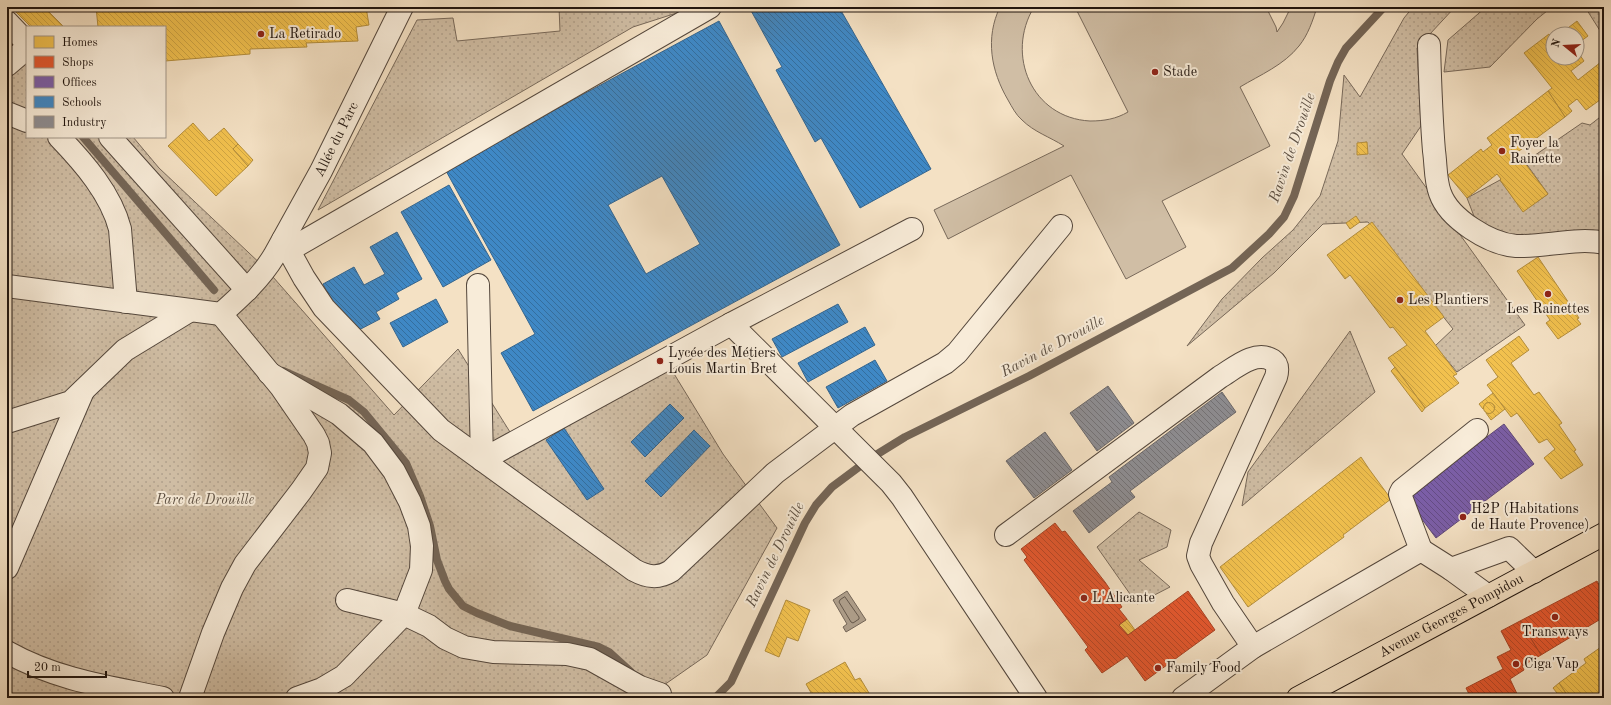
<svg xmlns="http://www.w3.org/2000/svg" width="1611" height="705" font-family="'Old Standard TT',serif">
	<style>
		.green { fill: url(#green-dots); stroke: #78695a }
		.pitch { fill: #d0bea5; stroke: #78695a }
		.water { fill: #ac9b86; stroke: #746556 }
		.homes { fill: url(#homes-back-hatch); stroke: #b38d3b }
		.shops { fill: url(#shops-back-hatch); stroke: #a94324 }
		.offices { fill: url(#offices-back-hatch); stroke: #5f4879 }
		.schools { fill: url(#schools-back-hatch); stroke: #35658e; fill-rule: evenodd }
		.industry { fill: url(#industry-back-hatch); stroke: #6c696a }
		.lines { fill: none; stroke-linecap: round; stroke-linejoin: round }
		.shore { stroke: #66584a; stroke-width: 1 }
		.stream { stroke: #746556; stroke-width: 8 }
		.minor-casing { stroke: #54473c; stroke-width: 24 }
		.major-casing { stroke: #1f140e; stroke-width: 24 }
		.minor { stroke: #f8ecd9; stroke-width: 22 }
		.major { stroke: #f4e1c4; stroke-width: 22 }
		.poi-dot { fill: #8f2418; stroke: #f8ecd9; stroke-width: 1.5 }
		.labels { text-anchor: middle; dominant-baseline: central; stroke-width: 4; stroke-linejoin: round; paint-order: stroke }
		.poi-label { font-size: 14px; fill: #1f140e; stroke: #f8ecd9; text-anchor: start }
		.street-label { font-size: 14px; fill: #1f140e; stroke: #f8ecd9 }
		.park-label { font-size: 14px; font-style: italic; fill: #5d5043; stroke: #f8ecd9 }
		.water-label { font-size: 15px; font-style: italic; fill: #5e5144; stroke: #f8ecd9 }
	</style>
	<defs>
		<pattern id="green-dots" width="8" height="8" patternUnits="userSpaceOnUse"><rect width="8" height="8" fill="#d0bea5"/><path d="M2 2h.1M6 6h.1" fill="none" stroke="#b2a28d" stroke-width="1.8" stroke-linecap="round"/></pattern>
		<pattern id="homes-back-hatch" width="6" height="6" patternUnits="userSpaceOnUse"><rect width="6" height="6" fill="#f2c14e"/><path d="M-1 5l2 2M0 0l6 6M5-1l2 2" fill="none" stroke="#cfa543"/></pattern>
		<pattern id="shops-back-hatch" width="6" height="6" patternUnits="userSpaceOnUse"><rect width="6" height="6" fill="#e4572e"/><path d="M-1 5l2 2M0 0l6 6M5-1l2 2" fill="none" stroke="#b84726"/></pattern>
		<pattern id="offices-back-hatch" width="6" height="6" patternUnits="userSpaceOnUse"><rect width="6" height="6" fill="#7b5ea7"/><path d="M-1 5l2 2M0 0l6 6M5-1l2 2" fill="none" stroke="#644c86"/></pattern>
		<pattern id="schools-back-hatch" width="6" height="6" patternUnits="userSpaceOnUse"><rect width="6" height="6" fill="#3f88c5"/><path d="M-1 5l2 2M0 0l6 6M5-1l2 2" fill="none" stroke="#346e9e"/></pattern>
		<pattern id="industry-back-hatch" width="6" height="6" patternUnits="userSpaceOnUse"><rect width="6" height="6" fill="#8d8d92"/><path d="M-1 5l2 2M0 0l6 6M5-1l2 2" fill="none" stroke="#737276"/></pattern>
	</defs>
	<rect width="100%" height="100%" fill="#f4e1c4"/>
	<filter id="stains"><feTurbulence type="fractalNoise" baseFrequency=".005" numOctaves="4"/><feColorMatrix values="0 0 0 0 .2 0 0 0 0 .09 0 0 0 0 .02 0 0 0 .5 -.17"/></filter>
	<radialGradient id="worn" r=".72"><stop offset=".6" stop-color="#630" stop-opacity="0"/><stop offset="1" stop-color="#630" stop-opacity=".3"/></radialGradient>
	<!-- green -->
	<g class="green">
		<path d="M 559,7 L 690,7 L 683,11 L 633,27 L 318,210 L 417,20 L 453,18 L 457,41 L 560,31 Z"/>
		<path d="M 1413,7 L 1455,7 L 1417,48 L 1421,126 L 1402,154 L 1525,325 L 1457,372 L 1435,346 L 1453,329 L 1368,222 L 1323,224 L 1274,273 L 1187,346 L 1222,299 L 1262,258 L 1293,230 L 1320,196 L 1338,141 L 1344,75 L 1360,97 L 1404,18 Z"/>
		<path d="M 1486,7 L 1552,7 L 1537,19 L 1490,67 L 1444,72 L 1448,40 Z"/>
		<path d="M 1585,7 L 1604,7 L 1604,37 Z"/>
		<path d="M 7,20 L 27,37 L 27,137 L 133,137 L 159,168 L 266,269 L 394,415 L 458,349 L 515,440 L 665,359 L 723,454 L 777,528 L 707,655 L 654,692 L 665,698 L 7,698 Z"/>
		<path d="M 1604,114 L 1604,233 L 1593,230 L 1518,239 L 1477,224 L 1467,198 L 1500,180 L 1523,211 L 1548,194 L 1525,162 L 1582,123 L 1590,125 Z"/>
		<path d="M 1350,331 L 1375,392 L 1242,506 L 1248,472 Z"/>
		<path d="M 1139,512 L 1171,530 L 1167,547 L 1139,560 L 1170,587 L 1137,604 L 1097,547 Z"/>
	</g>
	<!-- pitch -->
	<path class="pitch" d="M 1000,7 L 1034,7 C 1005,55 1032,118 1090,121 C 1104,121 1116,119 1128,112 L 1075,7 L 1266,7 L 1276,27 L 1277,32 L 1283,23 L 1291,7 L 1317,7 C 1313,20 1308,35 1299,46 C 1284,65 1260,75 1240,87 L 1270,146 L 1162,201 L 1186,247 L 1126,279 L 1071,175 L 948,239 L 934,210 L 1064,146 C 1050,137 1034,132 1022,120 C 1016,115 1012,107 1008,100 C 991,71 985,38 1000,7 Z"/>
	<!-- water -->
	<path class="water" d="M 847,591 L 866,620 L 846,632 L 843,627 L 847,624 L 833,600 Z"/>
	<!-- homes -->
	<g class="homes">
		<path d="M 11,7 L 44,7 L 64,27 L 31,27 Z"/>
		<path d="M 96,7 L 366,7 L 369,25 L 356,27 L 358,41 L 306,43 L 307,47 L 250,49 L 250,54 L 165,61 L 165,27 L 98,27 Z"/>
		<path d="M 1577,21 L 1588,36 L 1577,44 L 1577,34 L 1560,34 Z"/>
		<path d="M 1549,34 L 1553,38 L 1553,58 L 1577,58 L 1577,51 L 1584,61 L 1571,71 L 1578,80 L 1601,62 L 1604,66 L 1604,97 L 1586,110 L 1577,99 L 1568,106 L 1572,111 L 1565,117 L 1548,91 L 1552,88 L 1524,53 Z"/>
		<path d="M 1548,91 L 1565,117 L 1515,154 L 1521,164 L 1524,162 L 1548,194 L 1523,212 L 1500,180 L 1501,179 L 1497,174 L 1467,198 L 1448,175 L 1481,149 L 1483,152 L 1492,145 L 1487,138 Z"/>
		<path d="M 193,123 L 209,141 L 224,128 L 238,144 L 233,149 L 248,166 L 216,196 L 168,146 Z"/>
		<path d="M 1367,142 L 1368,154 L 1357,155 L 1357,143 Z"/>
		<path d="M 238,144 L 253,160 L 248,166 L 233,149 Z"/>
		<path d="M 1356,216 L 1360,222 L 1350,229 L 1346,223 Z"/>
		<path d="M 1372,222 L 1444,317 L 1425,331 L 1457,374 L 1453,376 L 1459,383 L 1425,408 L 1388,358 L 1407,345 L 1393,327 L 1390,328 L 1350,275 L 1345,279 L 1327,255 Z"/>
		<path d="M 1538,257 L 1579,318 L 1577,319 L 1581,324 L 1558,339 L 1546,323 L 1550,320 L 1517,271 Z"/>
		<path d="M 1519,336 L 1529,350 L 1511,363 L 1534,395 L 1539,392 L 1562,423 L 1559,425 L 1576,450 L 1574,451 L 1583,465 L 1561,479 L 1544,458 L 1555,449 L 1547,439 L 1539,443 L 1517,413 L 1511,417 L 1487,385 L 1498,377 L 1486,360 Z"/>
		<path d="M 1395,367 L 1425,408 L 1422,412 L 1391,371 Z"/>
		<path d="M 1493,393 L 1505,409 L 1491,420 L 1486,413 L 1490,413 L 1493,412 L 1495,407 L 1493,404 L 1486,403 L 1483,409 L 1479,404 Z"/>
		<circle cx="1489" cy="408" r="5.5"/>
		<path d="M 1361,457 L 1369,469 L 1391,499 L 1343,535 L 1344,537 L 1248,607 L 1220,567 Z"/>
		<path d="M 786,600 L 810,610 L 798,641 L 787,637 L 779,657 L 765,651 Z"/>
		<path d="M 1127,619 L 1135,630 L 1128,635 L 1119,625 Z"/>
		<path d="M 1604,641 L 1604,679 L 1602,681 L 1604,684 L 1604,696 L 1602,698 L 1569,698 L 1559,683 L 1586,663 L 1584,659 L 1601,647 L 1599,644 Z"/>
		<path d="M 845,662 L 855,680 L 860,678 L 872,698 L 814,698 L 806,684 Z"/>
		<path d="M 1559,683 L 1569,698 L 1561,698 L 1553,688 Z"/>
	</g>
	<!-- shops -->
	<g class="shops">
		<path d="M 1055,523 L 1062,532 L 1065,531 L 1105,582 L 1122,607 L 1119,609 L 1127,619 L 1119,625 L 1128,635 L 1188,591 L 1215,630 L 1145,681 L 1127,656 L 1102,673 L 1085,650 L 1088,647 L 1024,560 L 1027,557 L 1021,549 Z"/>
		<path d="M 1597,581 L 1604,594 L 1604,617 L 1541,655 L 1520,621 Z"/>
		<path d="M 1520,621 L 1541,655 L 1522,666 L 1524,670 L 1510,679 L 1519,698 L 1471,698 L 1466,688 L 1503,669 L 1497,657 L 1511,650 L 1501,631 Z"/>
	</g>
	<!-- offices -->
	<path class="offices" d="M 1504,424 L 1534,464 L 1436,538 L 1406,498 Z"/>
	<!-- schools -->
	<g class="schools">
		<path d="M 749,7 L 839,7 L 931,169 L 860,208 L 821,138 L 815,142 L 776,70 L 782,67 Z"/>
		<path d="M 719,21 L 840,245 L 533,411 L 501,353 L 535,334 L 445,169 ZM 662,176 L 700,244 L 646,274 L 608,205 Z"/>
		<path d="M 449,185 L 491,260 L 443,287 L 401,212 Z"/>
		<path d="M 397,232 L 422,279 L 396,293 L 399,299 L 376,312 L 380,319 L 353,333 L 339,315 L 323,284 L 354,267 L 364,285 L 385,274 L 370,247 Z"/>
		<path d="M 436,299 L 448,322 L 403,347 L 390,323 Z"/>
		<path d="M 838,304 L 848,322 L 782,357 L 772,339 Z"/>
		<path d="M 865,327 L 875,345 L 808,382 L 798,363 Z"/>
		<path d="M 875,360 L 887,381 L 838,408 L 826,387 Z"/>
		<path d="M 670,404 L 684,418 L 645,457 L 631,442 Z"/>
		<path d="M 564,428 L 604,489 L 587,500 L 546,440 Z"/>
		<path d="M 694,430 L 710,446 L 661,497 L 645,481 Z"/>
	</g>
	<!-- industry -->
	<g class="industry">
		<path d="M 1108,386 L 1134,423 L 1097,451 L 1070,413 Z"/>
		<path d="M 1222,392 L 1236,412 L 1130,491 L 1135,497 L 1089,533 L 1073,511 L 1112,482 L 1109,477 Z"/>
		<path d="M 1045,432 L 1072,470 L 1034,498 L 1006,461 Z"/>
	</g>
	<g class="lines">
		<!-- shore -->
		<path class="shore" d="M 845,597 L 859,617 L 859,619 L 853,623 L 851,622 L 839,602 L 840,600 Z"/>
		<!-- stream -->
		<g class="stream">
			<path d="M 83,137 L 214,290"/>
			<path d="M 283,371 L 349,400 L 364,412 L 406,463 L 420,496 L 430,526 L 437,560 L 445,581 L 449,589 L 463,606 L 477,613 L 510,626 L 599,647 L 609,652 L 631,672"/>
			<path d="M 715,698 L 731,682 L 805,523 L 816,505 L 832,487 L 871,458 L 905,437 L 1029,376 L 1232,268 L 1269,234 L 1284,217 L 1294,196 L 1330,81 L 1338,62 L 1346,48 L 1384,7"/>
		</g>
		<!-- minor casing -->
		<g class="minor-casing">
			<g id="minor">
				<path d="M 7,22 L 27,43"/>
				<path d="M 1429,45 C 1430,80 1431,115 1434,151 C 1436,164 1435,180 1440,193 C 1449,219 1490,244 1516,246 C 1544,247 1579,237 1604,243"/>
				<path d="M 7,65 L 27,48"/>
				<path d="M 7,113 L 27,121"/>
				<path d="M 59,137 C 84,163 111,194 120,229 L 126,302"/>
				<path d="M 110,137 L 247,290"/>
				<path d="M 912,229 L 731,324 L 891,483 L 902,497 L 1036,698"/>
				<path d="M 283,240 L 304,278 L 324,308 L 441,430 L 634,570 C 647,577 658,579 671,571 L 775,473 L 852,415 L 945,363 L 957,353 L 1061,226"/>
				<path d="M 289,250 L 710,7"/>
				<path d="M 478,285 L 482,460 L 731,324"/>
				<path id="s1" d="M 7,286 L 221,314 C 241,296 260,279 274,256 L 321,171 L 402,7"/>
				<path d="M 269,373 L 339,414 L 373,443 L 394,471 L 410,502 L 419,526 L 422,546 L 421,570 L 404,614 L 429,626 L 445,638 L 464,647 L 493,652 L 567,654 L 590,659 L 640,687 L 660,694"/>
				<path d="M 7,422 L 71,402 L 125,350 L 189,311"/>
				<path d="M 1006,535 L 1220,377 C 1235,368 1255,350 1272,360 C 1278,364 1278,370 1276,377 L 1201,543 L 1198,556 L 1201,564 L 1223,603 L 1253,647"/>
				<path d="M 1421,550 L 1401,497 L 1400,494 L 1402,490 L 1477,430"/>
				<path d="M 7,568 L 83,391"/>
				<path d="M 1451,569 L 1488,596"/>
				<path d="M 347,600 L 404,614"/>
				<path d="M 7,652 C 57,680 109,687 163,698"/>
				<path d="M 190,698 L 213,633 L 232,588 L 245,564 L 301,491 L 317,468 L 320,453 L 318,443 L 314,435 L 281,387 L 221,314"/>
				<path d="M 297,698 L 322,689 L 344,676 L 404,614"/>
				<path d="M 1183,698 L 1253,647 L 1421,550 L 1451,569 L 1509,548 L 1534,572"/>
			</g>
		</g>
		<!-- major casing -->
		<g class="major-casing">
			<g id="major">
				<path id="s2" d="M 1298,698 L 1604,534"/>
			</g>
		</g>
		<!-- minor -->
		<use href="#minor" class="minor"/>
		<!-- major -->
		<use href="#major" class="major"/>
	</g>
	<!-- markers -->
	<g class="poi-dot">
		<circle cx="261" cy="34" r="4"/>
		<circle cx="1155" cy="72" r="4"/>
		<circle cx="1502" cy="151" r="4"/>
		<circle cx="1548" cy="294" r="4"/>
		<circle cx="1400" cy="300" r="4"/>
		<circle cx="660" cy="361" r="4"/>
		<circle cx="1463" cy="517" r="4"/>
		<circle cx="1084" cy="598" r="4"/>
		<circle cx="1555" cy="617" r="4"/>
		<circle cx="1516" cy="664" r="4"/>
		<circle cx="1158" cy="668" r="4"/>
	</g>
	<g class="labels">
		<!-- poi labels -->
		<g class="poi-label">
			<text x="269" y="34">La Retirado</text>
			<text x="1163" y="72">Stade</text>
			<text x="1510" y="143">Foyer la<tspan x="1510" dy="16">Rainette</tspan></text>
			<text x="1408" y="300">Les Plantiers</text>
			<text x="1548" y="309" text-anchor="middle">Les Rainettes</text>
			<text x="668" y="353">Lycée des Métiers<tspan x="668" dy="16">Louis Martin Bret</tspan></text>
			<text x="1471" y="509">H2P (Habitations<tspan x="1471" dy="16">de Haute Provence)</tspan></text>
			<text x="1092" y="598">L'Alicante</text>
			<text x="1555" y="632" text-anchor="middle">Transways</text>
			<text x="1524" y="664">Ciga'Vap</text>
			<text x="1166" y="668">Family Food</text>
		</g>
		<!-- street labels -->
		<g class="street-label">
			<text stroke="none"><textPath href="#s1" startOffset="427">Allée du Parc</textPath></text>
			<text stroke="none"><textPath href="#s2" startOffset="174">Avenue Georges Pompidou</textPath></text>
		</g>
		<!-- park labels -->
		<g class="park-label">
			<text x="205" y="500">Parc de Drouille</text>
		</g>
		<!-- water labels -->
		<g class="water-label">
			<text transform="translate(1293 148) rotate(-71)">Ravin de Drouille</text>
			<text transform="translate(1053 347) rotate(-28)">Ravin de Drouille</text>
			<text transform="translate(776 555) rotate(-64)">Ravin de Drouille</text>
		</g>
	</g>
	<!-- margin -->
	<rect width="1611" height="705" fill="none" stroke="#f4e1c4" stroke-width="24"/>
	<rect x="8" y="8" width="1595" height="689" fill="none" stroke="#1f140e" stroke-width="2"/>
	<rect x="12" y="12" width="1587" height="681" fill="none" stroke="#1f140e"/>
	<!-- legend -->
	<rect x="26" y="26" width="140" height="112" fill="#f8ecd9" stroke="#a19688"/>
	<rect x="34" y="36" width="20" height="12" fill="#f2c14e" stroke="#a19688"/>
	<text x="62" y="46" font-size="12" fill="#1f140e">Homes</text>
	<rect x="34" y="56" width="20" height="12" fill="#e4572e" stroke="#a19688"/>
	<text x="62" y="66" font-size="12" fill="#1f140e">Shops</text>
	<rect x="34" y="76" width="20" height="12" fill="#7b5ea7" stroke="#a19688"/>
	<text x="62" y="86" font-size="12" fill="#1f140e">Offices</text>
	<rect x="34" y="96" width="20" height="12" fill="#3f88c5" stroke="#a19688"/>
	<text x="62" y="106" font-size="12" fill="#1f140e">Schools</text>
	<rect x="34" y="116" width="20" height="12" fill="#8d8d92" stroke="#a19688"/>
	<text x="62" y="126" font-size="12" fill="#1f140e">Industry</text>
	<!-- north arrow -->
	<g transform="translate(1565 46) rotate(288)"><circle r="19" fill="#f8ecd9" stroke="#a19688"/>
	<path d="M0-3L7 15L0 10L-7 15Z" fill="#8f2418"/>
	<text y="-6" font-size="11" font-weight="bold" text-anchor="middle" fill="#1f140e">N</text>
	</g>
	<!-- scale -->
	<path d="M28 671v6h78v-6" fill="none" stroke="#1f140e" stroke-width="2"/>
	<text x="34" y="671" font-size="12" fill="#1f140e" stroke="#f8ecd9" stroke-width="3" paint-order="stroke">20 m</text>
	<rect width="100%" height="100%" filter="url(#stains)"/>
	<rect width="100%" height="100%" fill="url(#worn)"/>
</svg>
